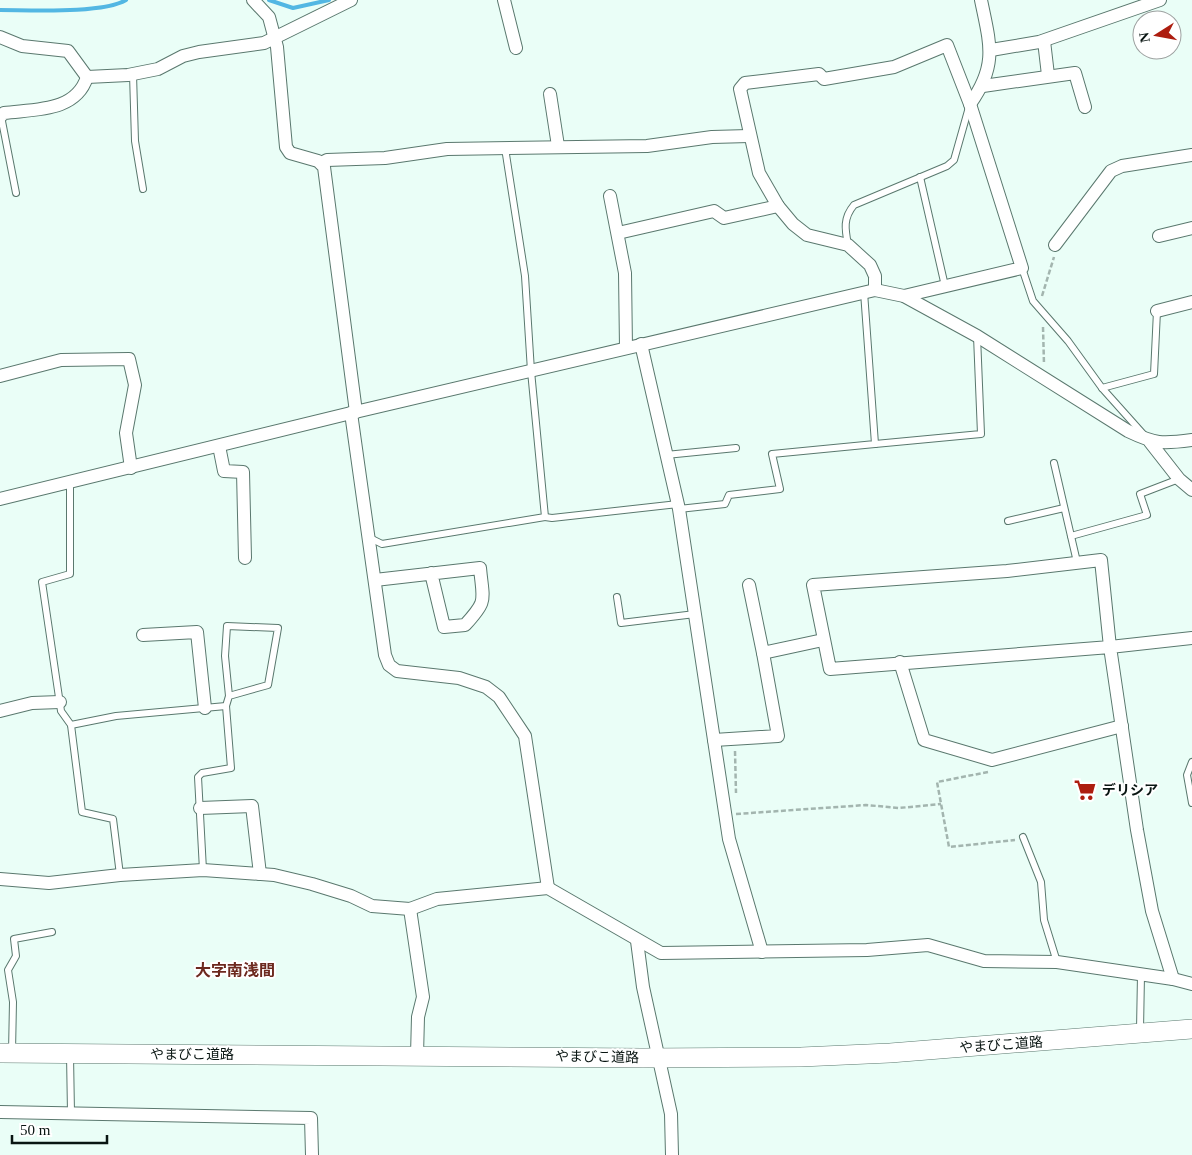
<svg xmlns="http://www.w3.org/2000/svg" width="1192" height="1155" font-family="'Times New Roman','Noto Sans JP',serif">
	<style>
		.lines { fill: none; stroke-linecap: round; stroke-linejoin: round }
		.stream { stroke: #53b7e3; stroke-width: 4 }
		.lane-casing { stroke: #5a786e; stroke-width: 8 }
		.street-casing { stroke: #5a786e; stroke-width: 14 }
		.secondary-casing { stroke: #5a786e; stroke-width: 20 }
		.path { stroke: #a3b5af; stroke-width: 2.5; stroke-dasharray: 5 2.5; stroke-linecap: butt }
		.lane { stroke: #fff; stroke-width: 6 }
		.street { stroke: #fff; stroke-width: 12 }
		.secondary { stroke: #fff; stroke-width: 19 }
		.labels { text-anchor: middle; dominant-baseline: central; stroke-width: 4; stroke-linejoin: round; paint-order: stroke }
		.poi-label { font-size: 14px; font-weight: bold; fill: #091512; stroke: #fff; text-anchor: start }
		.street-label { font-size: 14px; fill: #091512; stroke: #fff }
		.quarter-label { font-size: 16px; font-weight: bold; fill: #6d291f; stroke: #fff }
	</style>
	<rect width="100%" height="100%" fill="#eafef7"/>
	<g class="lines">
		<!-- stream -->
		<g class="stream">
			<path d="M 269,0 L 293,8 L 329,0"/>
			<path d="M 0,10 C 30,10 102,14 126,0"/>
		</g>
		<!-- lane casing -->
		<g class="lane-casing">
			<g id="lane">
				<path d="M 133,74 L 135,141 L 143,189"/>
				<path d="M 1,116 L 16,193"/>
				<path d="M 920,177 L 945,286"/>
				<path d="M 848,245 C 845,229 843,218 854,205 L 947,166 L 954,160 L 969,107"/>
				<path d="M 1022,268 L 1033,301 L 1068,341 L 1102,388 L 1144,435"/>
				<path d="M 1102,388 L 1154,374 L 1157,311"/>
				<path d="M 875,444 L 981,434 L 977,336"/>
				<path d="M 666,455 L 736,448"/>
				<path d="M 1054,463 L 1077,562"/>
				<path d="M 70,483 L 70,574 L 42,582 L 61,711 L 71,725 L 82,812 L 113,819 L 120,875"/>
				<path d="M 679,509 L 725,504 L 729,495 L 780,489 L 772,454 L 875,444 L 864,292"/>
				<path d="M 545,517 L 552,518 L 678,504"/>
				<path d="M 1008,521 L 1064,508"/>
				<path d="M 1071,536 L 1147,515 L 1140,494 L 1179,479"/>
				<path d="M 368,537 L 382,544 L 545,517 L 531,371 L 525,276 L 505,148"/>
				<path d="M 617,597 L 621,623 L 695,614"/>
				<path d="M 71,725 L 116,716 L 226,706 L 229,696 L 268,685 L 278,628 L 227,626 L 225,656 L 229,696"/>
				<path d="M 1192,762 L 1187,775 L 1192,803"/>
				<path d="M 1023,837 L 1041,882 L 1044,920 L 1057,962"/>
				<path d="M 203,870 L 198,777 L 202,773 L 231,768 L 226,706"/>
				<path d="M 1140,1030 L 1141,975"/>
				<path d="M 12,1052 L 13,1002 L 8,970 L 16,956 L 14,939 L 52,932"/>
				<path d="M 70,1055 L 71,1113"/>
			</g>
		</g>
		<!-- street casing -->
		<g class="street-casing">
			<g id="street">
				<path d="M 253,0 L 269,17 L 277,47 L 286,147 L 290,153 L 318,161 L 324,167 L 356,412"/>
				<path d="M 504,0 L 516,48"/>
				<path d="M 0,37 L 22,46 L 68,51 L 87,77"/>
				<path d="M 1044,41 L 1048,75"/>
				<path d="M 991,50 L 1039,42 L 1160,0"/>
				<path d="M 87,77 L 128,75 L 158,69 L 183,56 L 199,52 L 264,43 L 351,0"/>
				<path d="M 983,86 L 1075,73 L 1085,107"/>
				<path d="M 550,94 L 558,146"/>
				<path d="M 970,104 C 998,65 990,44 981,0"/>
				<path d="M 0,117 L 4,113 C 35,109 76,112 87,77"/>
				<path d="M 321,163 L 327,160 L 385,158 L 447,149 L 647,146 L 712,137 L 749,136"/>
				<path d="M 610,196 L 625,273 L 626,348"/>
				<path d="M 618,233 L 714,211 L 724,218 L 778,206"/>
				<path d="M 1159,236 L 1192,228"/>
				<path d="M 1055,245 L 1111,171 L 1122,166 L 1192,155"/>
				<path d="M 875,290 L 875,276 L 870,265 L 848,245 L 807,235 L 793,224 L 778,206 L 759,173 L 740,89 L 745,83 L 819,74 L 824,79 L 894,67 L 947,45 L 970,104 L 1022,268 L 904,296"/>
				<path d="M 1157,311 L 1192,302"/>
				<path d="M 641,344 L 679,509 L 729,839 L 762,952"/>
				<path d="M 0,376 L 61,360 L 129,359 L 135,385 L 126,433 L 131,468"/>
				<path d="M 351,413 L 385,655 L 389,665 L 397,671 L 459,678 L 486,687 L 499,697 L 525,736 L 548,888"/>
				<path d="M 1150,442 L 1179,479 L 1192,490"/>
				<path d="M 219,446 L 224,471 L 243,472 L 245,558"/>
				<path d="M 0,499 L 351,413 L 875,290 L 904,296 L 977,336 L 1128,431 C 1155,444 1162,444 1192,440"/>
				<path d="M 375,580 L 480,568 C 483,601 488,600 465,625 L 444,627 L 431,573"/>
				<path d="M 749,585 L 763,653 L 823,640"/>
				<path d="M 143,635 L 197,632 L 205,708"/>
				<path d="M 900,662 L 924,740 L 992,760 L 1122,726"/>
				<path d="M 0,711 L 32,703 L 60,702"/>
				<path d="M 714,740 L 778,736 L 763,653"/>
				<path d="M 200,808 L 252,806 L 260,874"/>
				<path d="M 0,879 L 49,883 L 120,875 L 203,870 L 274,875 L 312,884 L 351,896 L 372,906 L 410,909 L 437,899 L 548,888 L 661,953 L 867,950 L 928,945 L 984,961 L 1057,962 L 1173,979 L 1192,984"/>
				<path d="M 410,909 L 423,997 L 418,1017 L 417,1055"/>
				<path d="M 637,941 L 643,987 L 671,1114 L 672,1155"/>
				<path d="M 1173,979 L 1152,911 L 1137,830 L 1110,647 L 1101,560 L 1007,571 L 813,585 L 830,669 L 1110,647 L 1192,638"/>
				<path d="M 0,1112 L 311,1118 L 312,1155"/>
			</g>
		</g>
		<!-- secondary casing -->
		<g class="secondary-casing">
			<path id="secondary" d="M 0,1053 L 643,1058 L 801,1057 L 890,1053 L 1192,1029"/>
		</g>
		<!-- path -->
		<g class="path">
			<path d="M 1042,296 L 1054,257"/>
			<path d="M 1043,327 L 1044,364"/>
			<path d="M 735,751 L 736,793"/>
			<path d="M 988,772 L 937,782 L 949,847 L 1015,840"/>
			<path d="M 736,814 L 866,805 L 899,808 L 941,804"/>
		</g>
		<!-- lane -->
		<use href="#lane" class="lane"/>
		<!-- street -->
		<use href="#street" class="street"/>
		<!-- secondary -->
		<use href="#secondary" class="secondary"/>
	</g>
	<!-- icons -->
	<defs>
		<g id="supermarket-bare" transform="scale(1.725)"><path d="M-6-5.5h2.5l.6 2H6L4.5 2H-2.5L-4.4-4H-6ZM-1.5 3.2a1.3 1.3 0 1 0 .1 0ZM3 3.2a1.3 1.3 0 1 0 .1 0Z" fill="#ad1d0f" stroke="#fff" stroke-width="2.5" paint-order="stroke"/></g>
	</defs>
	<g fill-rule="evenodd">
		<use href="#supermarket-bare" x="1085" y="790"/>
	</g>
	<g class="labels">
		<!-- poi labels -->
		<g class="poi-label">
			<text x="1102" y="790">デリシア</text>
		</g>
		<!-- street labels -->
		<g class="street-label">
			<text transform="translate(1001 1045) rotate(-4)">やまびこ道路</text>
			<text x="192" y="1054">やまびこ道路</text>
			<text transform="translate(597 1057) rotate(1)">やまびこ道路</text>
		</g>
		<!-- quarter labels -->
		<g class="quarter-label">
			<text x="235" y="970">大字南浅間</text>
		</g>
	</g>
	<!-- north arrow -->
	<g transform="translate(1157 35) rotate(259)"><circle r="24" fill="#ffffff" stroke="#9da1a0"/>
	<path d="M0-4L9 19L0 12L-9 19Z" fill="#ad1d0f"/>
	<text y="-8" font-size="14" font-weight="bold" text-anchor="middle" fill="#091512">N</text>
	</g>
	<!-- scale -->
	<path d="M12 1135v8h95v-8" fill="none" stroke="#091512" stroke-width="2.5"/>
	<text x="20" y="1135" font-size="15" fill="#091512" stroke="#ffffff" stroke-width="4" paint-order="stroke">50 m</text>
</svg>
